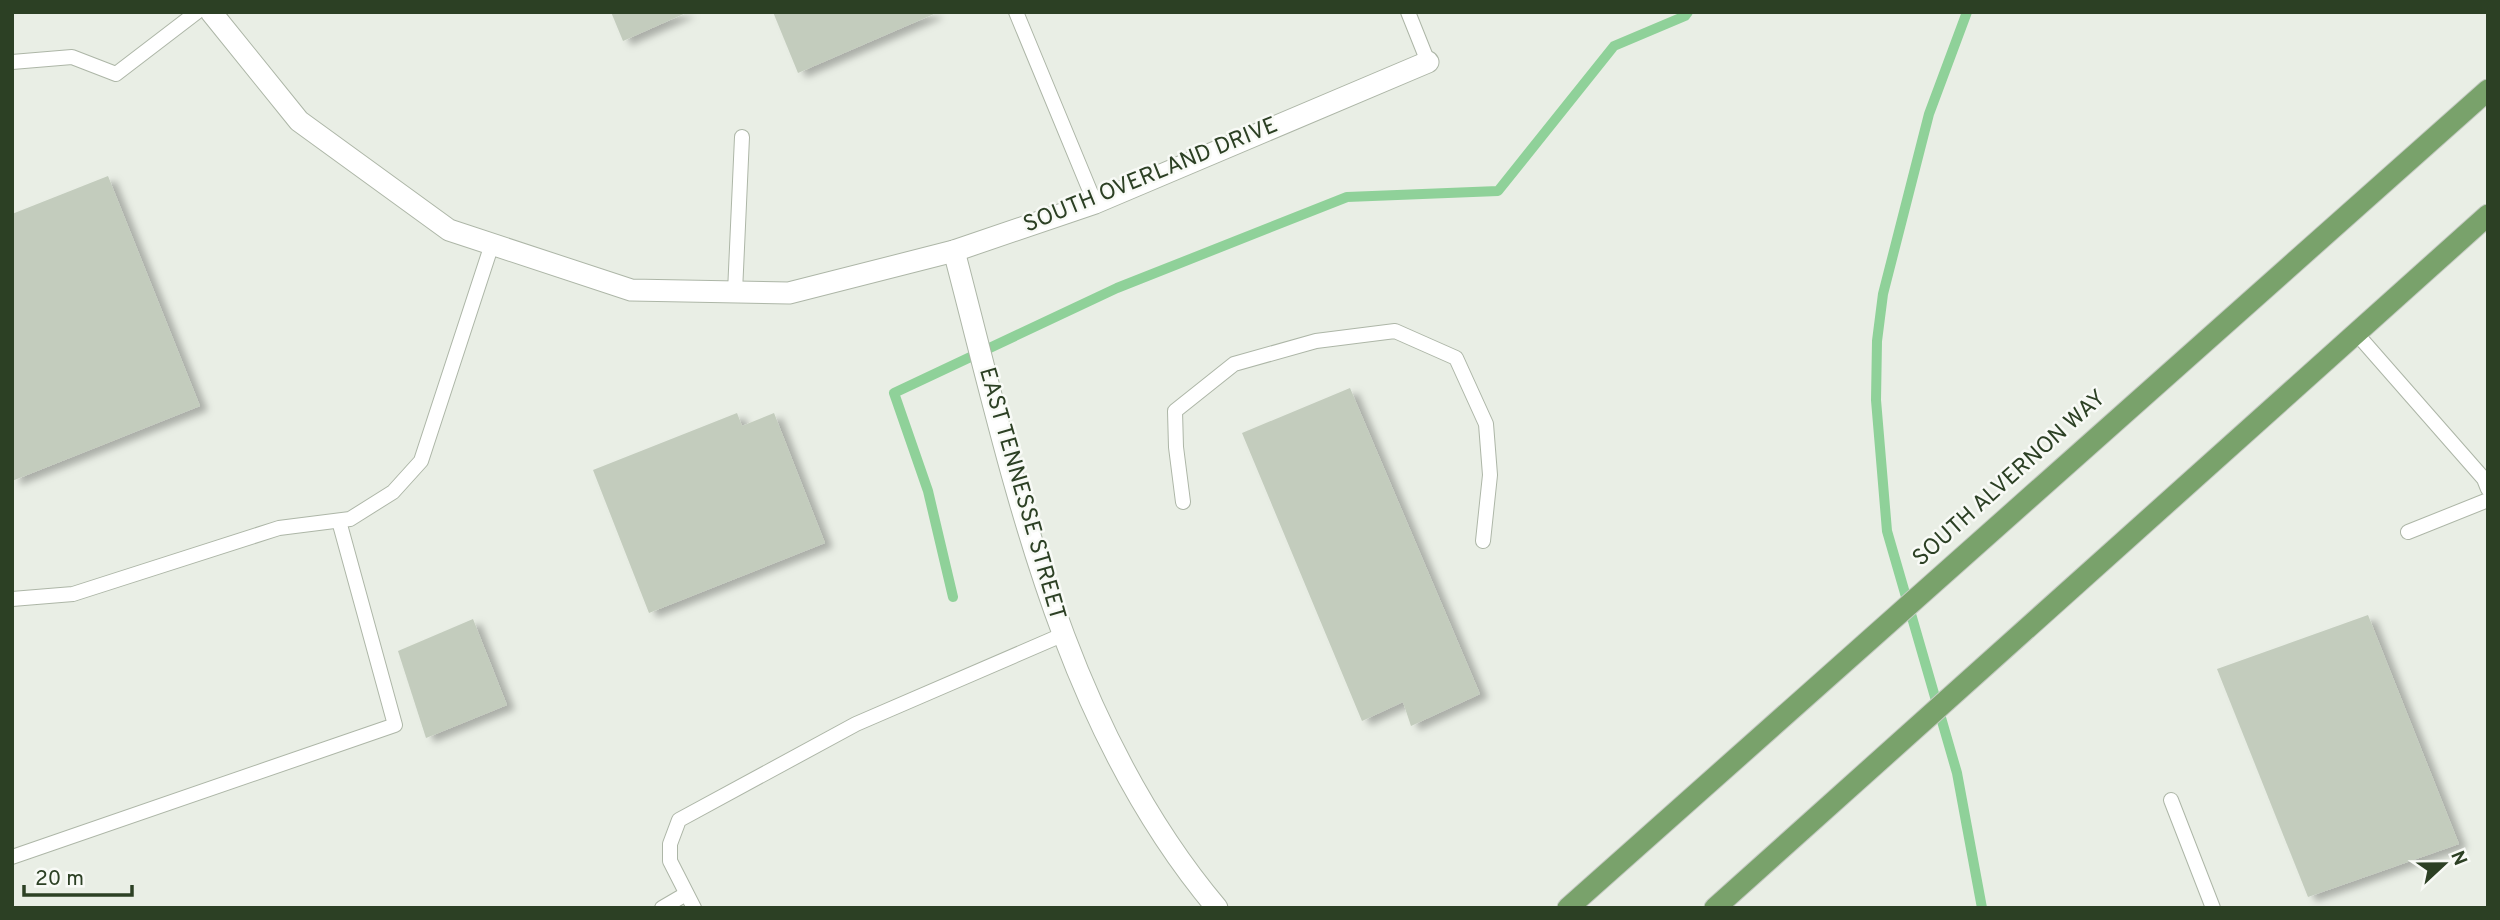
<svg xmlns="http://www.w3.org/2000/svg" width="2500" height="920" font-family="Overpass,sans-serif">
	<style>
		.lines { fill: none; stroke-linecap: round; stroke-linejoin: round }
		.stream { stroke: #8fd199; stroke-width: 10 }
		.building { fill: #c3ccbd; filter: url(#shadow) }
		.lane-casing { stroke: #adb6a7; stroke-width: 16 }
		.street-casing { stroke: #adb6a7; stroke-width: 23 }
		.primary-casing { stroke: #c4cac2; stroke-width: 23 }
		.lane { stroke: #fff; stroke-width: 14 }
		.street { stroke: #fff; stroke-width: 21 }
		.primary { stroke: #79a26b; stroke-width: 21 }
		.labels { text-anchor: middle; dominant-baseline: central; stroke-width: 5; stroke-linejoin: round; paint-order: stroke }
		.street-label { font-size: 23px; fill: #2c4024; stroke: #f8faf6 }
	</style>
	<defs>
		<filter id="shadow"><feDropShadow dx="8" dy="4.5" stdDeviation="3.5" flood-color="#0004"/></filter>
	</defs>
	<rect width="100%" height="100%" fill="#e9eee5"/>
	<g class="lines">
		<!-- stream -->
		<g class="stream">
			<path d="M 1967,12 L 1929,114 L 1883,294 L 1877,341 L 1876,400 L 1887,531 L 1957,773 L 1982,908"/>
			<path d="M 953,597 L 928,491 L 894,393 L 1117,288 L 1347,197 L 1498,191 L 1614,46 L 1685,16 L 1688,12"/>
		</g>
	</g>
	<!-- building -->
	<g class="building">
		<path d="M 611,12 L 688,12 L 623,41 Z"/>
		<path d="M 773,12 L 934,12 L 934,14 L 798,73 Z"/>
		<path d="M 108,176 L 200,406 L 12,481 L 12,214 Z"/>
		<path d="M 1350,388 L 1480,694 L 1411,726 L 1403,702 L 1362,721 L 1242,433 Z"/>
		<path d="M 737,413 L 742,426 L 774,413 L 825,543 L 649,613 L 593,470 Z"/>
		<path d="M 2368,615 L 2459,844 L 2308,897 L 2217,669 Z"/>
		<path d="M 473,619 L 507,705 L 426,738 L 398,651 Z"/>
	</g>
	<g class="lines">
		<!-- lane casing -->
		<g class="lane-casing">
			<g id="lane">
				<path d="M 1016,12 L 1095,203"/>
				<path d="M 1408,12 L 1428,62"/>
				<path d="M 12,62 L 72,57 L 116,74 L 197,12"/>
				<path d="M 735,292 L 742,137"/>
				<path d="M 2356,333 L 2484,479 L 2488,489"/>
				<path d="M 1183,502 L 1176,447 L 1175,411 L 1234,364 L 1316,341 L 1395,331 L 1456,358 L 1486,424 L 1490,475 L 1483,541"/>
				<path d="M 2408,532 L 2488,500"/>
				<path d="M 12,599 L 73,594 L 279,528 L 350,519 L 393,492 L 421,461 L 492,244"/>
				<path d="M 2171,800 L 2213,908"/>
				<path d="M 12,857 L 395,725 L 339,521"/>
				<path d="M 662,908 L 686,894"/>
				<path d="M 694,908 L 670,861 L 670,844 L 679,820 L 856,724 L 1062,635"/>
			</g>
		</g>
		<!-- street casing -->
		<g class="street-casing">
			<g id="street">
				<path d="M 211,12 L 299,121 L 449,230 L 631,290 L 789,293 L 954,251 L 1095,203 L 1428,62"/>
				<path d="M 954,251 C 1014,479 1061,723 1217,908"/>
			</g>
		</g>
		<!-- primary casing -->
		<g class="primary-casing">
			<g id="primary">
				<path d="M 1568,908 L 2488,90"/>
				<path d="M 1715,908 L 2488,215"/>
			</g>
		</g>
		<!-- lane -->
		<use href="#lane" class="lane"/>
		<!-- street -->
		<use href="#street" class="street"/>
		<!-- primary -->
		<use href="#primary" class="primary"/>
	</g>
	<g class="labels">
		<!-- street labels -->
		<g class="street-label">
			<text transform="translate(1151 176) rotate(-22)">SOUTH OVERLAND DRIVE</text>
			<text transform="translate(2010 479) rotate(-42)">SOUTH ALVERNON WAY</text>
			<text transform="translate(1021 494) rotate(74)">EAST TENNESSE STREET</text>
		</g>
	</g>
	<!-- border -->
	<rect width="2500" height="920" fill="none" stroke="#2c4024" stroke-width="28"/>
	<!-- north arrow -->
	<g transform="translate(2444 864) rotate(68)" stroke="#f8faf6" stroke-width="5" paint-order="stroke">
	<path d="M0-5L12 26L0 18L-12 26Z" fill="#2c4024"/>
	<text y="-10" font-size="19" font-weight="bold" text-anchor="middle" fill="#2c4024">N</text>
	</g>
	<!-- scale -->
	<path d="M24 885v10h108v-10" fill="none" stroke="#2c4024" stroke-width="3.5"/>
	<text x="35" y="885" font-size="21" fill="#2c4024" stroke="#f8faf6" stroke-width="5" paint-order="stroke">20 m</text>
</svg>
